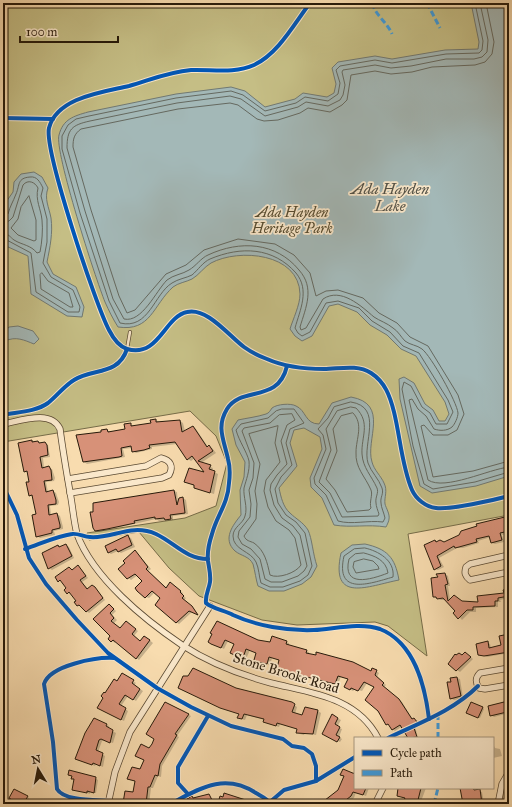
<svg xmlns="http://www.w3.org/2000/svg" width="512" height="807" font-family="'IM FELL Great Primer',serif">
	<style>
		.green { fill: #c5be85; stroke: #766c48 }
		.water { fill: #a3b8b7; stroke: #717972 }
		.shadow { fill: #0003 }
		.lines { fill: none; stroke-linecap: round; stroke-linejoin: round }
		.shore { stroke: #656960; stroke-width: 1 }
		.building { fill: #d79178; stroke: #271a0a }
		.lane-casing { stroke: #5b4a33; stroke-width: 4 }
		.street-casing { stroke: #5b4a33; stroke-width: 7 }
		.lane { stroke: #fae8cb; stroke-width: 2.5 }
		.street { stroke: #fae8cb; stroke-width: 5.5 }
		.quiet { stroke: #3d9bde; stroke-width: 3; stroke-dasharray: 6 3; stroke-linecap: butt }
		.cycleway-casing { stroke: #fae8cb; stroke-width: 6 }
		.cycleway { stroke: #0057b8; stroke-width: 4 }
		.labels { text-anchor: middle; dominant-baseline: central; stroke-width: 3.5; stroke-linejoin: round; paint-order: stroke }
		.park-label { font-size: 14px; font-style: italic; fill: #564b2f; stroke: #fae8cb }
		.street-label { font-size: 14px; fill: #271a0a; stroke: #fae8cb }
		.water-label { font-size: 15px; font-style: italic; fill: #525147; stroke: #fae8cb }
	</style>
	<rect width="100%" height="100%" fill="#f8dcaf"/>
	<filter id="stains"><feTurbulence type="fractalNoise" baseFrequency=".005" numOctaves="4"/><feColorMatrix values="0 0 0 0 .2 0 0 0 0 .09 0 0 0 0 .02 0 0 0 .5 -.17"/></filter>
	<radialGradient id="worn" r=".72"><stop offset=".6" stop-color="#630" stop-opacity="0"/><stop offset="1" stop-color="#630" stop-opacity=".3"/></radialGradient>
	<!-- green -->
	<path class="green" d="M 3,3 L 509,3 L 509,515 L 408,534 L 427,656 L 388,626 L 375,622 L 297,625 L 262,620 L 199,596 L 169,568 L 139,532 L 89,540 L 87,533 L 185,518 L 216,506 L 227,463 L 216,436 L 190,411 L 3,442 Z"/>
	<!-- water -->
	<g class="water">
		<path d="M 471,3 L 509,3 L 509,476 L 476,486 L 432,493 L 420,486 L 400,399 L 399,379 L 404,377 L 414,383 L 425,404 L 433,410 L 439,421 L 445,421 L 449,414 L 445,402 L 416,356 L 401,349 L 387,335 L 370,325 L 357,312 L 338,304 L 329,306 L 312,336 L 302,341 L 295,336 L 290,329 C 293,319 300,305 300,294 C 299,253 239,248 211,263 C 204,267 199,275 192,279 C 186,282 178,283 173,287 C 153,305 151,332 118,327 C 113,319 109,311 105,302 C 96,280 54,151 59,135 C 63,119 74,116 88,112 L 176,94 L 231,87 L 245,91 L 265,107 L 295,99 L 303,93 L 327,97 L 334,93 L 336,84 L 332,68 L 338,62 L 375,56 L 392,59 L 445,50 L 478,49 L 479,42 Z"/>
		<path d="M 34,172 L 42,177 L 48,188 C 44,199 49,207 51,218 C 53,233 50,247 47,262 L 53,274 L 76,287 L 84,307 L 82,317 L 67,316 L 31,294 L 28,256 L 6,246 L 3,237 L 4,219 L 6,202 L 13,192 L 14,182 L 21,174 Z"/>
		<path d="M 18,326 L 33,331 L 39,339 L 34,344 C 24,340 16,336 5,341 L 3,339 L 3,334 L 9,327 Z"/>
		<path d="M 351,397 C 390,404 365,440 372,462 C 374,470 381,476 384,483 C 388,491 384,497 385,504 C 386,508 390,514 389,519 C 389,521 387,525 386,527 C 368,524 351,528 334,525 L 322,498 L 311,487 L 310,478 L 322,449 L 320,437 L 304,428 L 294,430 L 290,443 L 297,466 L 279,488 C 281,497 283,507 290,513 C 296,519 303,522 308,530 C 312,538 313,555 317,566 L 311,577 L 302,584 L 284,591 L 269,591 L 258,586 C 256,580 255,571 253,564 C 249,556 241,556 235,551 C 222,539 233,525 241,515 L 240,490 L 244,477 L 245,462 L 236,445 L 232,429 L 238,420 C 247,418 257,417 266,414 C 269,413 270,411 272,408 C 277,404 291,403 296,406 C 306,410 305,424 319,424 L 332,403 Z"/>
		<path d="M 365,544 C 387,549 395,557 399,580 C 368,586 330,604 341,553 L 352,545 Z"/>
	</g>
	<!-- shadow -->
	<g class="shadow">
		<path d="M 156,420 L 159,422 L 180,421 L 183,423 L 185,431 L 193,427 L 196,429 L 208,447 L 212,448 L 216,453 L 201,463 L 213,468 L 212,471 L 218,474 L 214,494 L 198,489 L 195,487 L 195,486 L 185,482 L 207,474 L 195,458 L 191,461 L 188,459 L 177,444 L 152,447 L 152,449 L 136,453 L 133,451 L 132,448 L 123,449 L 125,457 L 87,464 L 84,462 L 102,433 L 107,430 L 110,432 L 126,430 L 130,424 L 134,427 L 152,424 Z"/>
		<path d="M 32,441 L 48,445 L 50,457 L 43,458 L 44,468 L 52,469 L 55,478 L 54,481 L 46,482 L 48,492 L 53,491 L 56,493 L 59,502 L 58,505 L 50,506 L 51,515 L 57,514 L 60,516 L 63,527 L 63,529 L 54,531 L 55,535 L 40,538 L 37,536 L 37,515 L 33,497 L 30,495 L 28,473 L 25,471 Z"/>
		<path d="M 174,491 L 177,492 L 178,502 L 183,498 L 186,500 L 188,514 L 173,516 L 173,520 L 159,521 L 156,519 L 99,532 L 96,531 Z"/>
		<path d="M 509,517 L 509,533 L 502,535 L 504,542 L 495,544 L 492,543 L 491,537 L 478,541 L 479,543 L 463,548 L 457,548 L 439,558 L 444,567 L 438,570 L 435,569 L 435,541 L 444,543 Z"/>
		<path d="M 128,537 L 131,538 L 135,547 L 121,553 L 118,551 L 111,554 L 108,552 Z"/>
		<path d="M 66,545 L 69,547 L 74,558 L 52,570 L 49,568 L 43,553 L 58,546 L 61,548 Z"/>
		<path d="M 136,552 L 151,569 L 148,571 L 167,588 L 173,585 L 183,593 L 182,595 L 186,598 L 184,600 L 198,614 L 192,612 L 179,624 L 176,622 L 162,598 L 155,592 L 149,598 L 146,597 L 144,581 L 138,575 L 131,580 L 119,569 Z"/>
		<path d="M 78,566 L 88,578 L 82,582 L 88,589 L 95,588 L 105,600 L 89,613 L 82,606 L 78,606 L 76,603 L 78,601 L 72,594 L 68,593 L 68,588 L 63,581 L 58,581 L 70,568 L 73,570 Z"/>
		<path d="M 445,574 L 448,576 L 450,586 L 448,586 L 450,600 L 479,603 L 505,594 L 509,589 L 509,598 L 500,600 L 501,602 L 498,602 L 498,607 L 476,608 L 476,612 L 470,612 L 462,620 L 445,600 L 441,600 L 434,597 L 439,578 Z"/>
		<path d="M 109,605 L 116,611 L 112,615 L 117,620 L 114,623 L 120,629 L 129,624 L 138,631 L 134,636 L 141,642 L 147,638 L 153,643 L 139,660 L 116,641 L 115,643 L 112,641 Z"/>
		<path d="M 217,622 L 257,641 L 271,644 L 286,642 L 289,643 L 289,645 L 306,651 L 309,652 L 309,654 L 371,672 L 373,669 L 379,673 L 377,677 L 386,685 L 384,687 L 402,702 L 413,720 L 417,720 L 419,724 L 415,726 L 418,738 L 400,738 L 408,735 L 403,726 L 395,731 L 392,729 L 376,687 L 367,683 L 362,691 L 355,689 L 353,691 L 345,687 L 349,679 L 341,676 L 338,685 L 283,671 L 280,660 L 272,658 L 270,665 L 261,663 L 255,660 L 257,653 L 250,650 L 246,659 L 243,658 L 234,654 L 235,644 L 228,641 L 224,649 L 209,641 Z"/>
		<path d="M 509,635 L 509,653 L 487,657 L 479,654 L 488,643 L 490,644 L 491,648 L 502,646 Z"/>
		<path d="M 468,655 L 473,659 L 460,672 L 449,664 L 463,656 Z"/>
		<path d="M 3,657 L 7,675 L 4,676 L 5,688 L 8,689 L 8,713 L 3,713 Z"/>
		<path d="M 122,674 L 136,683 L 134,685 L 143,691 L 136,701 L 128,696 L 121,706 L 128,711 L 124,721 L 98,708 L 106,694 Z"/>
		<path d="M 457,678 L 460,679 L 463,698 L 454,700 L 451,698 L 452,682 Z"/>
		<path d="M 235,689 L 291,703 L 297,707 L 295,714 L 303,717 L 306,708 L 318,711 L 321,713 L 316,735 L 305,733 L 304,735 L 300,734 L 297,732 L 298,729 L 280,724 L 279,727 L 264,722 L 265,720 L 247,715 L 245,720 L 241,719 Z"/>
		<path d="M 508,702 L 509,713 L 494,717 L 491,715 L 490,707 Z"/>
		<path d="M 166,703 L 191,716 L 177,736 L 179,737 L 162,766 L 161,777 L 158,776 L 153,788 L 151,788 L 149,804 L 126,804 L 124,803 L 134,793 L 136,782 L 129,779 L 140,770 L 153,744 Z"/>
		<path d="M 483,708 L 484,709 L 480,718 L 469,714 Z"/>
		<path d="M 332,716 L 341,720 L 337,727 L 342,729 L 339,737 L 342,739 L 340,742 L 323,733 Z"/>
		<path d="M 107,725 L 109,726 L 108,729 L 116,733 L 113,743 L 105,740 L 102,741 L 98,752 L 105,756 L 103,767 L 96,764 L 95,766 L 76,759 Z"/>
		<path d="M 493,744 L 495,748 L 500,749 L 502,756 L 493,758 Z"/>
		<path d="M 353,772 L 355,773 L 355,788 L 369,788 L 366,796 L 356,792 L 354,798 L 346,804 L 321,804 L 339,790 L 345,776 L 342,775 L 352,774 Z"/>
		<path d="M 72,778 L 95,778 L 98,780 L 96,793 L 90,792 L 90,794 L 73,789 L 75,780 Z"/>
		<path d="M 399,788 L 426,788 L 420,804 L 404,804 L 407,798 Z"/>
		<path d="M 460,788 L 476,788 L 476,791 L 482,792 L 484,804 L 464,804 Z"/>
		<path d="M 3,790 L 7,800 L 3,801 Z"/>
		<path d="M 14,790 L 29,798 L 25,804 L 20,804 Z"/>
		<path d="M 224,798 L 249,803 L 222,804 L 219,802 Z"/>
	</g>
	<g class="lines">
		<!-- shore -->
		<g class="shore">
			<path d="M 475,3 L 483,41 L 482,50 L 479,53 L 446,54 L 392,63 L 375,60 L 340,66 L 336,70 L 340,83 L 338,94 L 328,101 L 305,97 L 296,103 L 265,111 L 243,95 L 231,91 L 176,98 L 89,116 L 76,119 L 68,125 L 62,136 L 62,149 L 80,213 L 109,301 L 120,323 C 149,330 154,294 172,283 C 178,279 186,278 192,275 C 198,270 203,262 210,259 C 241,246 273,247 296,273 C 310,290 300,310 295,328 L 298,333 L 302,336 L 310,332 L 326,303 L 338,301 L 359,308 L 372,321 L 390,332 L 403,346 L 419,353 L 448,400 L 453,412 L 447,424 L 436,424 L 430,413 L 422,407 L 411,386 L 404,382 L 402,389 L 413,446 L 424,484 L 433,489 L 475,482 L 509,472"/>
			<path d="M 480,3 L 488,40 L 487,52 L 482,57 L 474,59 L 446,59 L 411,66 L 391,68 L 375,65 L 343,70 L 342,72 L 345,85 L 343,95 L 340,100 L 328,106 L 306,102 L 298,107 L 265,116 L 241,99 L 230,96 L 177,103 L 90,121 C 72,125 67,129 67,148 L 85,211 L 113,299 L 124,319 C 142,323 156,291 167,280 C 173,275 183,274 189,270 C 196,266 201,258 208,255 C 240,240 276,242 299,270 C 315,288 306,307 300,327 L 301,330 L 306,328 L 323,299 C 341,287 361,306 374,317 C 380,321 387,323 393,328 C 398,331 401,337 405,341 C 410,345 417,345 422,349 C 431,356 457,402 458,413 C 458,417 455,424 452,427 C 447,431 440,431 434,429 L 426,416 L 418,409 L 412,399 L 409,400 L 428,480 C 445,491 489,469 509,467"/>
			<path d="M 486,3 L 494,42 L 492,54 L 485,62 L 475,65 L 432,67 L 412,72 L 391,74 L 375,71 L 351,75 L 347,100 L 342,105 L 330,112 L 308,108 L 300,113 L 278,120 L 264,121 L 257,119 L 238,105 L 230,103 L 178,109 L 81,129 C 74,134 73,139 73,147 L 91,210 L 119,296 L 127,313 L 135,310 L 166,274 L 186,265 L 204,250 L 238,239 L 275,244 L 294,255 L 310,273 L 316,296 L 326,291 L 338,290 L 363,298 L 379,313 L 397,323 L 410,337 L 428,346 L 458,395 L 464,414 L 457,430 L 448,435 L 433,435 L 424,425 L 421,426 L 433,477 L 473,471 L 509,461"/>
			<path d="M 29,196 L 36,220 L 36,240 L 34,241 L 18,235 L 11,228 L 18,219 L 21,207 Z"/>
			<path d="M 3,217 L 8,214 C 10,206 13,202 16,194 C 20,185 17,178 30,177 C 37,176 40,182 43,188 L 41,196 L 47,219 L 47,242 L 43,263 L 51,277 L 73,290 L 80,307 L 79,312 L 68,312 L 36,292 L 31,253 L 3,238"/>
			<path d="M 3,222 L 9,221 L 13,217 L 23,185 C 28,179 35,182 38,188 C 35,200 41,209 42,220 C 43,230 42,242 40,252 L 37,253 C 31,245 22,245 14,240 C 10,237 9,234 3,233"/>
			<path d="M 42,273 L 48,281 L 69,293 L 73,307 L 70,307 L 41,289 L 40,275 Z"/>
			<path d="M 351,402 C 384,407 362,444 368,463 C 371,472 379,479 382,488 C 384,494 380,497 381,503 C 381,507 384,513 385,518 L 383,522 C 368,520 352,525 338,521 L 326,495 L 315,484 L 314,478 L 326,449 L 323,435 L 318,429 L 328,418 L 334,407 Z"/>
			<path d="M 351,407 L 356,408 C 371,423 361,437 362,454 C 363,468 371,475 377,488 C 379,493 375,497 376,503 C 376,506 378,511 379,514 L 378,516 L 342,517 L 330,493 L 319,482 L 331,450 L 326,429 L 337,411 Z"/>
			<path d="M 282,409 L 294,409 L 304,423 L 290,429 L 286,443 L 292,465 L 281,477 L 275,489 L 278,503 L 286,515 L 296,522 L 305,533 L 312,566 L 308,575 L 300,581 L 283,587 L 270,587 L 261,583 C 259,577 259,568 256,562 C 251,551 233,550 233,536 C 233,527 243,524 245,516 C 248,507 243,497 244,488 C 246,480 250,471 249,461 C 247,452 239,441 236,430 L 241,424 L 268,418 L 276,411 Z"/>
			<path d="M 353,413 C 364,424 356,439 356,452 C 355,468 365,476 371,490 C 373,495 369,502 371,508 L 369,510 L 347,512 L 335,490 L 326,479 L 337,451 L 333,429 L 341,416 Z"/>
			<path d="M 292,414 L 295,420 L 287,425 L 281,441 L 287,464 L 277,475 L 271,484 L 270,490 L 274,505 L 282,518 L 293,526 L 300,535 L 307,566 L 304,571 L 298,576 L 282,582 L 271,582 L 265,579 L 260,559 L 251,549 L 242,544 L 238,537 L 239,531 L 250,517 L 251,504 L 249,490 L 253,478 L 254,463 L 242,431 L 244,428 L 270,423 L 279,415 Z"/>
			<path d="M 278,426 L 275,443 L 280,462 L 266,480 L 264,491 L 268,507 L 276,521 L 289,530 L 295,538 L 301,565 C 296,573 278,579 270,575 C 267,562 265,551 254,543 C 250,541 246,541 244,536 L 256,519 L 257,504 L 255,491 L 260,464 L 249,434 Z"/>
			<path d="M 365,548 C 378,551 395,560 393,577 C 369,584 335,596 344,556 L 354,549 Z"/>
			<path d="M 364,553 C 375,556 386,560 388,573 C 370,580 342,588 349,559 L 355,554 Z"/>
			<path d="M 364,559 L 373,561 L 378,566 L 379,569 L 356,573 L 353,567 L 354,562 Z"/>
		</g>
	</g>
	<!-- building -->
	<g class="building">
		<path d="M 156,419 L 156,422 L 180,420 L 182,432 L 193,426 L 207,447 L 209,445 L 213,451 L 198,461 L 211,465 L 209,469 L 215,471 L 210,493 L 194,488 L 194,485 L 184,482 L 189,468 L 204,472 L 192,456 L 187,460 L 175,442 L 149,445 L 150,448 L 144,450 L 132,452 L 131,446 L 121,448 L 122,456 L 119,457 L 83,462 L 76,435 L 101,432 L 101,430 L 107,429 L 108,432 L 125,429 L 124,424 L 131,423 L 131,426 L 151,423 L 150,420 Z"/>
		<path d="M 32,440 L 32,442 L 38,441 L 39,443 L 45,442 L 47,445 L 48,455 L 40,457 L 42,468 L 49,466 L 51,470 L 52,480 L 44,481 L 46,492 L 53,490 L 56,500 L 56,504 L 48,505 L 49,515 L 57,513 L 60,525 L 60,528 L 52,530 L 52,533 L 36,537 L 32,515 L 36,514 L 33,500 L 32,495 L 29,496 L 26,482 L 29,482 L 27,471 L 24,472 L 18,443 Z"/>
		<path d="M 174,490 L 177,505 L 179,498 L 183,497 L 185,513 L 170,515 L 171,519 L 165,520 L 164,518 L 155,519 L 155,517 L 134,521 L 135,523 L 107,529 L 95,531 L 93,528 L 90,512 L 93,512 L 93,503 Z"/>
		<path d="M 509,516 L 509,531 L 500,533 L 502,540 L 491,543 L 489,536 L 476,539 L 477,542 L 459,547 L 455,548 L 454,546 L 437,556 L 441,566 L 434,570 L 424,545 L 435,540 L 436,542 L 440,540 L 444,542 L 459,535 L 461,531 L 477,526 L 476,524 Z"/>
		<path d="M 128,535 L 132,545 L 118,552 L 116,549 L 108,553 L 105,546 Z"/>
		<path d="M 66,544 L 72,556 L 48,569 L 42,553 L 58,545 L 59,547 Z"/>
		<path d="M 135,550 L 148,567 L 146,569 L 166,588 L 170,582 L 181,591 L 180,592 L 184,596 L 182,598 L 192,606 L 198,615 L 189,611 L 176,623 L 155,605 L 160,598 L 152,591 L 145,598 L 137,591 L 135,588 L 142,581 L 135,574 L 127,579 L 118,569 L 125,563 L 123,561 Z"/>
		<path d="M 78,565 L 86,576 L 80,580 L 87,589 L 92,585 L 95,587 L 103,598 L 86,612 L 79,605 L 77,606 L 74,602 L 76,601 L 69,592 L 67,594 L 64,590 L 66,588 L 60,580 L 58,582 L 55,577 L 69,567 L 72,570 Z"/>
		<path d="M 445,573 L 448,584 L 445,585 L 448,601 L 454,595 L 462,601 L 478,602 L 477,596 L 504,593 L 503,590 L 509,588 L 509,596 L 498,598 L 498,601 L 495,601 L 495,606 L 473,607 L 473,610 L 467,610 L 458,619 L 453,613 L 455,611 L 443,598 L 437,599 L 436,597 L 433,597 L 431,578 L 438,577 L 436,574 Z"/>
		<path d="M 109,604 L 114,609 L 110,613 L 114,618 L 111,621 L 120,628 L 126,621 L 136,629 L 132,634 L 140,641 L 144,636 L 150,640 L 136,659 L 113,640 L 111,642 L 108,639 L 110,636 L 93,619 Z"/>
		<path d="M 217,621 L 258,640 L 270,642 L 272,636 L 287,641 L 286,644 L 307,650 L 306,653 L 316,655 L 316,652 L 353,662 L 371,671 L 372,668 L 377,670 L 375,675 L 384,683 L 382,685 L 399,699 L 412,719 L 414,718 L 417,722 L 413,725 L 417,737 L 408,738 L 400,725 L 392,730 L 388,724 L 386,725 L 378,711 L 365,700 L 374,687 L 364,682 L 358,691 L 351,688 L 350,690 L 344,687 L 348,679 L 338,676 L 335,684 L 279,670 L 277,668 L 279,660 L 269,657 L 267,664 L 257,662 L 254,660 L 256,653 L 246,649 L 243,658 L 239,657 L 230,653 L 234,644 L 225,640 L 221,648 L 211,644 L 208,642 L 212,634 L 210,633 Z"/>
		<path d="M 509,634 L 509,652 L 484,656 L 478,655 L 476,644 L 488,641 L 489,648 L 501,645 L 499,636 Z"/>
		<path d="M 465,652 L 471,657 L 456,671 L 448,664 L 455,654 L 456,655 L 459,653 L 462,655 Z"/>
		<path d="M 193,668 L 236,688 L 292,702 L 295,704 L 292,712 L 302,715 L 305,707 L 318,710 L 313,734 L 296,733 L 297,729 L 277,723 L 276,726 L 263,722 L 264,719 L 244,714 L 242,719 L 237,718 L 239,714 L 220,708 L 178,688 L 183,676 L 188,676 Z"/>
		<path d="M 122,673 L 134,680 L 132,683 L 140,689 L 133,700 L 125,695 L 119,704 L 126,708 L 121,720 L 97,708 L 103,698 L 101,696 L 104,692 L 105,693 L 114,679 L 117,681 Z"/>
		<path d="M 457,677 L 461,696 L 450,699 L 447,682 L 451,682 L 450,678 Z"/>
		<path d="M 508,701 L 507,712 L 490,716 L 488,706 Z"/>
		<path d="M 165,702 L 189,714 L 175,734 L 177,735 L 160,764 L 158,776 L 155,775 L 150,787 L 148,787 L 146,804 L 123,803 L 125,791 L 133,792 L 135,781 L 127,779 L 132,767 L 140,769 L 144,760 L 135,756 L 141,744 L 149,748 L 152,744 L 154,739 L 146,734 Z"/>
		<path d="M 471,702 L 483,707 L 478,718 L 466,713 Z"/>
		<path d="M 332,714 L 338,718 L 335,724 L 340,727 L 336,735 L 340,737 L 337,742 L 322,734 Z"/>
		<path d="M 94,718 L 107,724 L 106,726 L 113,730 L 110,743 L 101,739 L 99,740 L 96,750 L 103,753 L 100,766 L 93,763 L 92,765 L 75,759 L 85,733 Z"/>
		<path d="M 343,769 L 355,774 L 355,788 L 366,788 L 363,795 L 353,792 L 351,796 L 341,804 L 320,804 L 338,790 L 344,776 L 340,775 Z"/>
		<path d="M 69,770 L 96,777 L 94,793 L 87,791 L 87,793 L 72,790 L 74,779 L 71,779 L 72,776 L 68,775 Z"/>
		<path d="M 398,788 L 421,788 L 417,804 L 411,804 L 412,802 L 404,800 L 405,798 L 397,796 Z"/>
		<path d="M 460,788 L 473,788 L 474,790 L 480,789 L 482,804 L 463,804 Z"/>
		<path d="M 14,789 L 28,796 L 23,804 L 19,804 L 9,798 Z"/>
		<path d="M 224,793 L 255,803 L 255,804 L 218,803 L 220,796 L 223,797 Z"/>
		<path d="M 209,794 L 212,800 L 207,804 L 182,804 L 188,801 L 187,799 L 192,796 L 193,798 Z"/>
	</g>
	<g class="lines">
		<!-- lane casing -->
		<g class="lane-casing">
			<path id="lane" d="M 127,349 L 130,332"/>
		</g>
		<!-- street casing -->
		<g class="street-casing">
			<g id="street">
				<path d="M 3,424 C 20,421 51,409 60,429 C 63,452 67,475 71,498 C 73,510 74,522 77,534 C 93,578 145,620 182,645 C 208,662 241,675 271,683 C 311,693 357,697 378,738"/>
				<path d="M 68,479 L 146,466 L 161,458 C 170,460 174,466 169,475 L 162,478 L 70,493"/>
				<path d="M 509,555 L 470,564 L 466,567 C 464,573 465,576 470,580 L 509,572"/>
				<path d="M 509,668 L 480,673 C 475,678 475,682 479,688 L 485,689 L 509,685"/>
				<path d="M 108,804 L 115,772 L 130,732 L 210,606"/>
				<path d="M 375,804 L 383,788"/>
				<path d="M 498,804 L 502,784 L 509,772"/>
			</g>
		</g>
		<!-- lane -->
		<use href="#lane" class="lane"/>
		<!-- street -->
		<use href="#street" class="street"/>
		<!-- quiet -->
		<g class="quiet">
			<path d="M 372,3 C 376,16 387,22 392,34"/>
			<path d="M 427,3 L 440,28"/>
			<path d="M 438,714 L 438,738"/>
			<path d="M 434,804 L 438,788"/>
		</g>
		<!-- cycleway casing -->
		<g class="cycleway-casing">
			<g id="cycleway">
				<path d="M 310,3 C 294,24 278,54 254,65 C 234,74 211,69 191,70 C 168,72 150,80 129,86 C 104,92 57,97 49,128 C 44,150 96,306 109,330 C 113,338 118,346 127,349 C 159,358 164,317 187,312 C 207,307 229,336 244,347 C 251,352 259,356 267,359 C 285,367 305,369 324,369 C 339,369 357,364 371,373 C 385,382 390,396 394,412 C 400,436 402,467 412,490 C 416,499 426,507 436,508 C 450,510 494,500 509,496"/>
				<path d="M 3,118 L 53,119"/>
				<path d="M 287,366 C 278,404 242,385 227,409 C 216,427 224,440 228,459 C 230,466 230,475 229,483 C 228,504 217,515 212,534 C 209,543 207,552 208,561 C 209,568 211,575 210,582 C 209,589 205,595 206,603 C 211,608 226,611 233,615 C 257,626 287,631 314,630 C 334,629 360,622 380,629 C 415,643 425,686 429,719"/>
				<path d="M 3,415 C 18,412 35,412 48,403 C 57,396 64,386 74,380 C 93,368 118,376 127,349"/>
				<path d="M 3,450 L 5,490 L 17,515 L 29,558 L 46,584 L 77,620 L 108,653 L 157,688 L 191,707 L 231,726 L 283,739 L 292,746 L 304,748 L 312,754 L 316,766 L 316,781"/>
				<path d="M 25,549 C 40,544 57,536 72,534 C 78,533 84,537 90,537 C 112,539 131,523 156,534 C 175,543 186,559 208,559"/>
				<path d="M 388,738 C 419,723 453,711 478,686"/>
				<path d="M 188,794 L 178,783 L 178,767 L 208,716"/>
				<path d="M 108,801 C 95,800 64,801 57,789 L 53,742 L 44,684 C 50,665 97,657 114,658"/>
				<path d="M 270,802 L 284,790 L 316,781 L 355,757"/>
				<path d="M 170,804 C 199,789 224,772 256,793 C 261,796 268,799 271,804"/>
			</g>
		</g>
		<!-- cycleway -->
		<use href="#cycleway" class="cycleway"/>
	</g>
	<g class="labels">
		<!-- park labels -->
		<g class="park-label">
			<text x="292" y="212">Ada Hayden<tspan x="292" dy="16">Heritage Park</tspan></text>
		</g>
		<!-- street labels -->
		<g class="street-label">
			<text transform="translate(286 673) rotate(17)">Stone Brooke Road</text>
		</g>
		<!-- water labels -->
		<g class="water-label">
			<text x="390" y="189">Ada Hayden<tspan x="390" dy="17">Lake</tspan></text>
		</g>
	</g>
	<!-- margin -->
	<rect width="512" height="807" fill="none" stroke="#f8dcaf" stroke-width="16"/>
	<rect x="4" y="4" width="504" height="799" fill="none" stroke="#271a0a" stroke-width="2"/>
	<rect x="8" y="8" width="496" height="791" fill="none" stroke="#271a0a"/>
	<!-- legend -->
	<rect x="354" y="737" width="140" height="52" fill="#fae8cb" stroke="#a6967e"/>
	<rect x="362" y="750" width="20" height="6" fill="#0057b8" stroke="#a6967e"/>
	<text x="390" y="757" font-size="12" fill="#271a0a">Cycle path</text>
	<rect x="362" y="770" width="20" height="6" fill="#3d9bde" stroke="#a6967e"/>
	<text x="390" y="777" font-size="12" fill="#271a0a">Path</text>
	<!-- north arrow -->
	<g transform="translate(38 769) rotate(350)" stroke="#fae8cb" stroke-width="3" paint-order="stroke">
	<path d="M0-3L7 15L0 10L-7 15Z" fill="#271a0a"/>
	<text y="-6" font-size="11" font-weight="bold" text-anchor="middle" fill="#271a0a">N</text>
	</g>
	<!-- scale -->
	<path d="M20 36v6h98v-6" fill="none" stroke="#271a0a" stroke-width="2"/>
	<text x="26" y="36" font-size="12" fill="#271a0a" stroke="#fae8cb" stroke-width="3" paint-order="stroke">100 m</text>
	<rect width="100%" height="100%" filter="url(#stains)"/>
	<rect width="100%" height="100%" fill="url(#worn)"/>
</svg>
